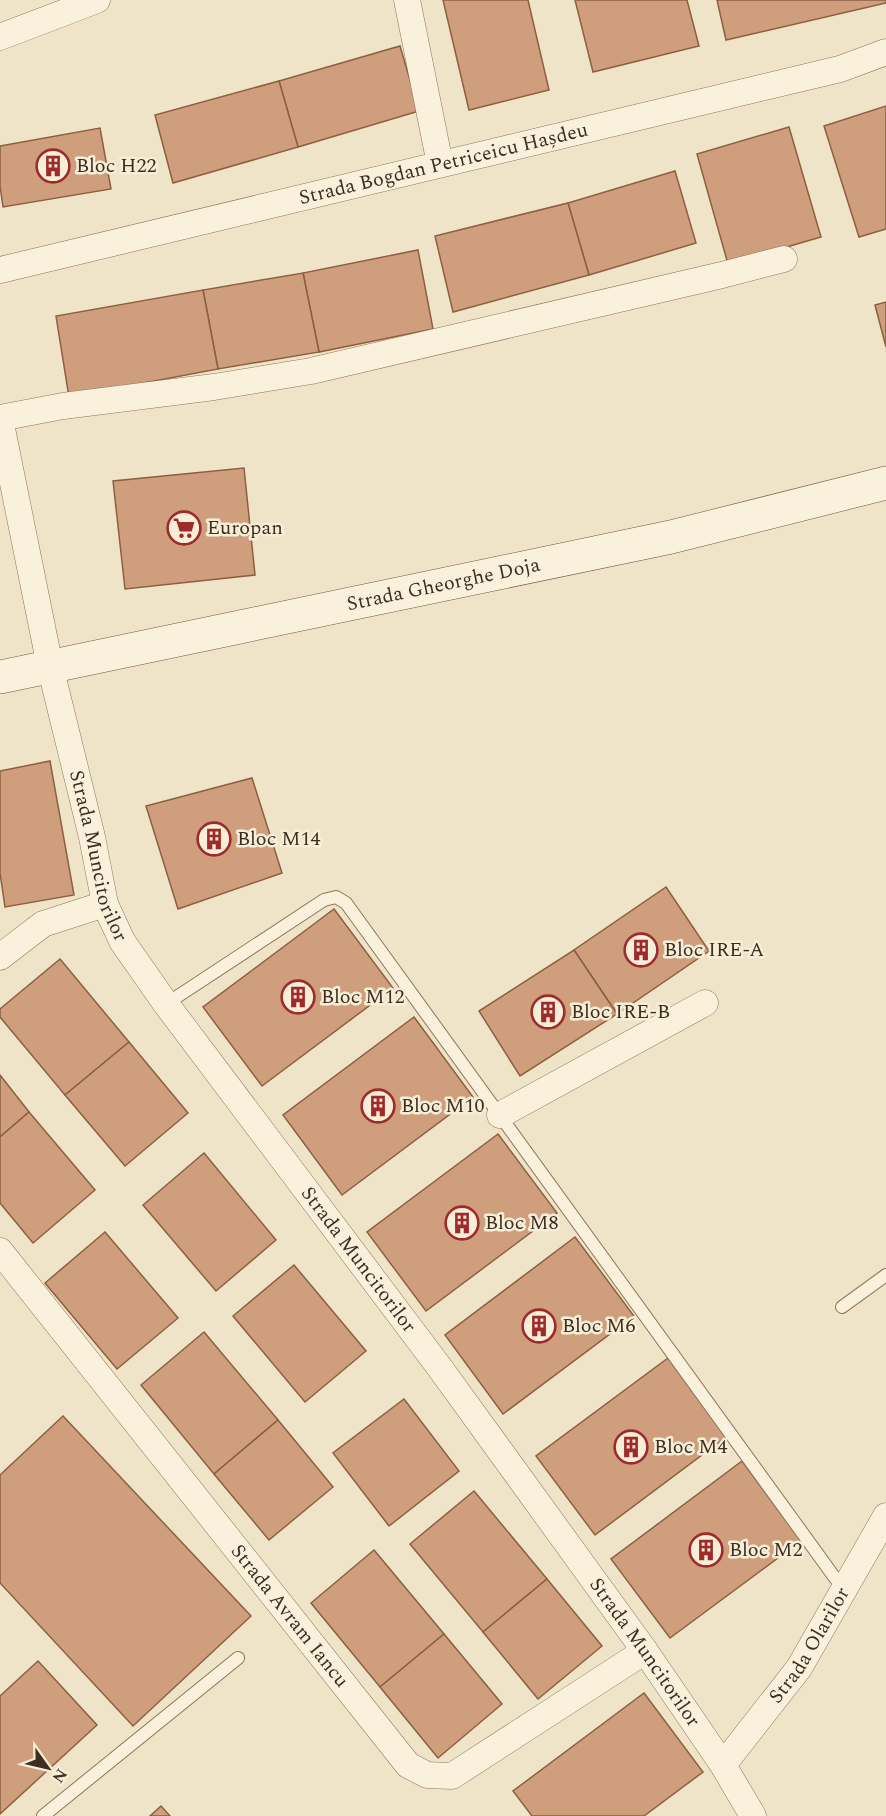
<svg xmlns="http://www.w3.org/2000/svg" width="886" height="1816" font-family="Spectral,serif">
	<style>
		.building { fill: #cf9f7d; stroke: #8d5f41; stroke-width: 1.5 }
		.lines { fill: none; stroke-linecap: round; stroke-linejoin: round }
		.lane-casing { stroke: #8d765c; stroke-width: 14 }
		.street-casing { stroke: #8d765c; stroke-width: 27 }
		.secondary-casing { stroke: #6f573f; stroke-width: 34 }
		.lane { stroke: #faf1dc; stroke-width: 12 }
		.street { stroke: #faf1dc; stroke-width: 26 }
		.secondary { stroke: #faf1dc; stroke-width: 33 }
		.labels { text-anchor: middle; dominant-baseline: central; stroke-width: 5; stroke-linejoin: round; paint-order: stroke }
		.street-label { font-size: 20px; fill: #3d2e20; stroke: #f7eed8 }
		.poi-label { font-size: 20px; fill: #3d2e20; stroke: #f7eed8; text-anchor: start }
	</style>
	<rect width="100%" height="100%" fill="#f0e4c8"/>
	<!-- building -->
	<g class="building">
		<path d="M 443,0 L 528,0 L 549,90 L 469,110 Z"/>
		<path d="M 575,0 L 687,0 L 699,46 L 593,72 Z"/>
		<path d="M 717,0 L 886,0 L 886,3 L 726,40 Z"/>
		<path d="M 400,46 L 419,111 L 298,147 L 279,81 Z"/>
		<path d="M 279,81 L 298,147 L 173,183 L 155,115 Z"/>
		<path d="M 886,106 L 886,229 L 859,237 L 824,126 Z"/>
		<path d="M 789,127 L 821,237 L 728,264 L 697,154 Z"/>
		<path d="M 100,128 L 111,189 L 3,207 L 0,186 L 0,146 Z"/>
		<path d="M 675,171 L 696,243 L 589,275 L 568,203 Z"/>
		<path d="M 568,203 L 589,275 L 453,312 L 435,236 Z"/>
		<path d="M 418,250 L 433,329 L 319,352 L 303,273 Z"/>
		<path d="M 303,273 L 319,352 L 218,369 L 203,290 Z"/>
		<path d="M 203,290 L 218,369 L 69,397 L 56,316 Z"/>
		<path d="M 886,302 L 886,347 L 875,305 Z"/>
		<path d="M 244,468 L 255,575 L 125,589 L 113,481 Z"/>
		<path d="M 50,761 L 74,895 L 5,907 L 0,873 L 0,771 Z"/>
		<path d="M 252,778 L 282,873 L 178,909 L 146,806 Z"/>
		<path d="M 666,887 L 709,951 L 617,1014 L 574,950 Z"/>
		<path d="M 334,909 L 393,988 L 262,1086 L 203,1007 Z"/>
		<path d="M 574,950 L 617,1014 L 520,1076 L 479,1011 Z"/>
		<path d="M 60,959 L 129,1042 L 65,1095 L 0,1017 L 0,1009 Z"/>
		<path d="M 414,1017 L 473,1097 L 342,1195 L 283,1115 Z"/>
		<path d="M 129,1042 L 188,1113 L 125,1166 L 65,1095 Z"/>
		<path d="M 0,1075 L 29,1112 L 0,1137 Z"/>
		<path d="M 29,1112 L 95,1190 L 33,1243 L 0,1203 L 0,1137 Z"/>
		<path d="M 498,1134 L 557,1213 L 426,1311 L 367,1232 Z"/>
		<path d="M 204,1153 L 276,1240 L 216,1291 L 143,1205 Z"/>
		<path d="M 105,1232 L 178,1318 L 117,1369 L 45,1283 Z"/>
		<path d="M 575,1237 L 634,1316 L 503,1414 L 445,1335 Z"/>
		<path d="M 294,1265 L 366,1351 L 305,1402 L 233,1316 Z"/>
		<path d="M 204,1332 L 278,1420 L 214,1474 L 141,1385 Z"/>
		<path d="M 668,1358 L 726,1437 L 595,1535 L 536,1456 Z"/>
		<path d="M 404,1399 L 459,1471 L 389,1526 L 333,1453 Z"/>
		<path d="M 63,1416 L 251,1616 L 133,1726 L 0,1583 L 0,1475 Z"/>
		<path d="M 278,1420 L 333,1487 L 269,1540 L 214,1474 Z"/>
		<path d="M 742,1461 L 801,1541 L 670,1638 L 611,1559 Z"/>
		<path d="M 474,1491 L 547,1579 L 483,1632 L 410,1544 Z"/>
		<path d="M 374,1550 L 444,1634 L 380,1687 L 311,1603 Z"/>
		<path d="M 547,1579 L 602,1646 L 538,1699 L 483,1632 Z"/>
		<path d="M 444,1634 L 502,1704 L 438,1758 L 380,1687 Z"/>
		<path d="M 38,1661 L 97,1725 L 0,1814 L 0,1696 Z"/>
		<path d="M 644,1693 L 703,1772 L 644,1816 L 532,1816 L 513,1791 Z"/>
		<path d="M 161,1806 L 170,1816 L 150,1816 Z"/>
	</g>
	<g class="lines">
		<!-- lane casing -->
		<g class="lane-casing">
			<g id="lane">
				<path d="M 166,1004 L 324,900 L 336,897 L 346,903 L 843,1589"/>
				<path d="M 842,1307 L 886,1275"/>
				<path d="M 43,1816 L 238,1658"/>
			</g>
		</g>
		<!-- street casing -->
		<g class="street-casing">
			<g id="street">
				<path d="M 407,0 L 440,164"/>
				<path d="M 0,37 L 97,0"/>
				<path id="s1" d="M 0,270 L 840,69 L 886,52"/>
				<path d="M 0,418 L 63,406 L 214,387 L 311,371 L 722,275 L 784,259"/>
				<path id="s2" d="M 0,419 L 50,666 L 92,837 L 105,904 L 122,941 L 166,1004 L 440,1368 L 645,1651 L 723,1765 L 753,1816"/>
				<path d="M 0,957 L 43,924 L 105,904"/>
				<path d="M 500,1115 L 705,1003"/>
				<path id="s3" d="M 0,1251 L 408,1765 L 427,1775 L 452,1776 L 645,1651"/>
				<path id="s4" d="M 723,1765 L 799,1668 L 886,1516"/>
			</g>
		</g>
		<!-- secondary casing -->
		<g class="secondary-casing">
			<g id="secondary">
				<path id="s5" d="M 0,677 L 671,537 L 886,483"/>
			</g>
		</g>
		<!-- lane -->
		<use href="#lane" class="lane"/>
		<!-- street -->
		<use href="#street" class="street"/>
		<!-- secondary -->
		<use href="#secondary" class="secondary"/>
	</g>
	<!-- icons -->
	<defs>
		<g id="building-ring" transform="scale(1.725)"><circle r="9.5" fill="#f7eed8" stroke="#9e2a2b" stroke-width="1.5"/><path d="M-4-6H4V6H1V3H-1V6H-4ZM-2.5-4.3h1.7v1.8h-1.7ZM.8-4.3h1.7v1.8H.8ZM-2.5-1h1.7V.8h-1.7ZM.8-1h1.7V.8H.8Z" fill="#9e2a2b"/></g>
		<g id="supermarket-ring" transform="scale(1.725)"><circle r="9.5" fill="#f7eed8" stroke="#9e2a2b" stroke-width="1.5"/><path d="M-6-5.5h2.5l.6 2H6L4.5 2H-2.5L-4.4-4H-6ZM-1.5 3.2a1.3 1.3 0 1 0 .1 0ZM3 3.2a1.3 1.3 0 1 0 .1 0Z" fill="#9e2a2b"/></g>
	</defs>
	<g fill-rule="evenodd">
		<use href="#building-ring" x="53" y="166"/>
		<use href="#supermarket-ring" x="184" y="528"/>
		<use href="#building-ring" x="214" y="839"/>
		<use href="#building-ring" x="641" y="950"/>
		<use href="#building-ring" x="298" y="997"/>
		<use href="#building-ring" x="548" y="1012"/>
		<use href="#building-ring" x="378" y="1106"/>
		<use href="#building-ring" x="462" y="1223"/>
		<use href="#building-ring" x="539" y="1326"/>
		<use href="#building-ring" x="631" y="1447"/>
		<use href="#building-ring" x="706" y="1550"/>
	</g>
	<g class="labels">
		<!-- street labels -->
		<g class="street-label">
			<text stroke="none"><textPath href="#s1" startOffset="456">Strada Bogdan Petriceicu Hașdeu</textPath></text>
			<text stroke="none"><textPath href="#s5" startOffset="453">Strada Gheorghe Doja</textPath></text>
			<text stroke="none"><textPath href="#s2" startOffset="448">Strada Muncitorilor</textPath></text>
			<text stroke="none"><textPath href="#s2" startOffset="934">Strada Muncitorilor</textPath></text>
			<text stroke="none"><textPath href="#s3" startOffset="466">Strada Avram Iancu</textPath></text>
			<text stroke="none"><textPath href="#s4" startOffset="148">Strada Olarilor</textPath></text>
			<text stroke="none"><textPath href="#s2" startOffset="1420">Strada Muncitorilor</textPath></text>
		</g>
		<!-- poi labels -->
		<g class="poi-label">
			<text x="76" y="166">Bloc H22</text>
			<text x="207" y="528">Europan</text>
			<text x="237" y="839">Bloc M14</text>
			<text x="664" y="950">Bloc IRE-A</text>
			<text x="321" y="997">Bloc M12</text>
			<text x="571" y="1012">Bloc IRE-B</text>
			<text x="401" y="1106">Bloc M10</text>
			<text x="485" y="1223">Bloc M8</text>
			<text x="562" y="1326">Bloc M6</text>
			<text x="654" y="1447">Bloc M4</text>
			<text x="729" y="1550">Bloc M2</text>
		</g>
	</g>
	<!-- north arrow -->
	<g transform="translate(48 1768) rotate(124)" stroke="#f7eed8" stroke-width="4.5" paint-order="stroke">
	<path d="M0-4.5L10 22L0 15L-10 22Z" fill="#3d2e20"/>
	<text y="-9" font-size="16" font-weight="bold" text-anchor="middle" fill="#3d2e20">N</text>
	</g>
</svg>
